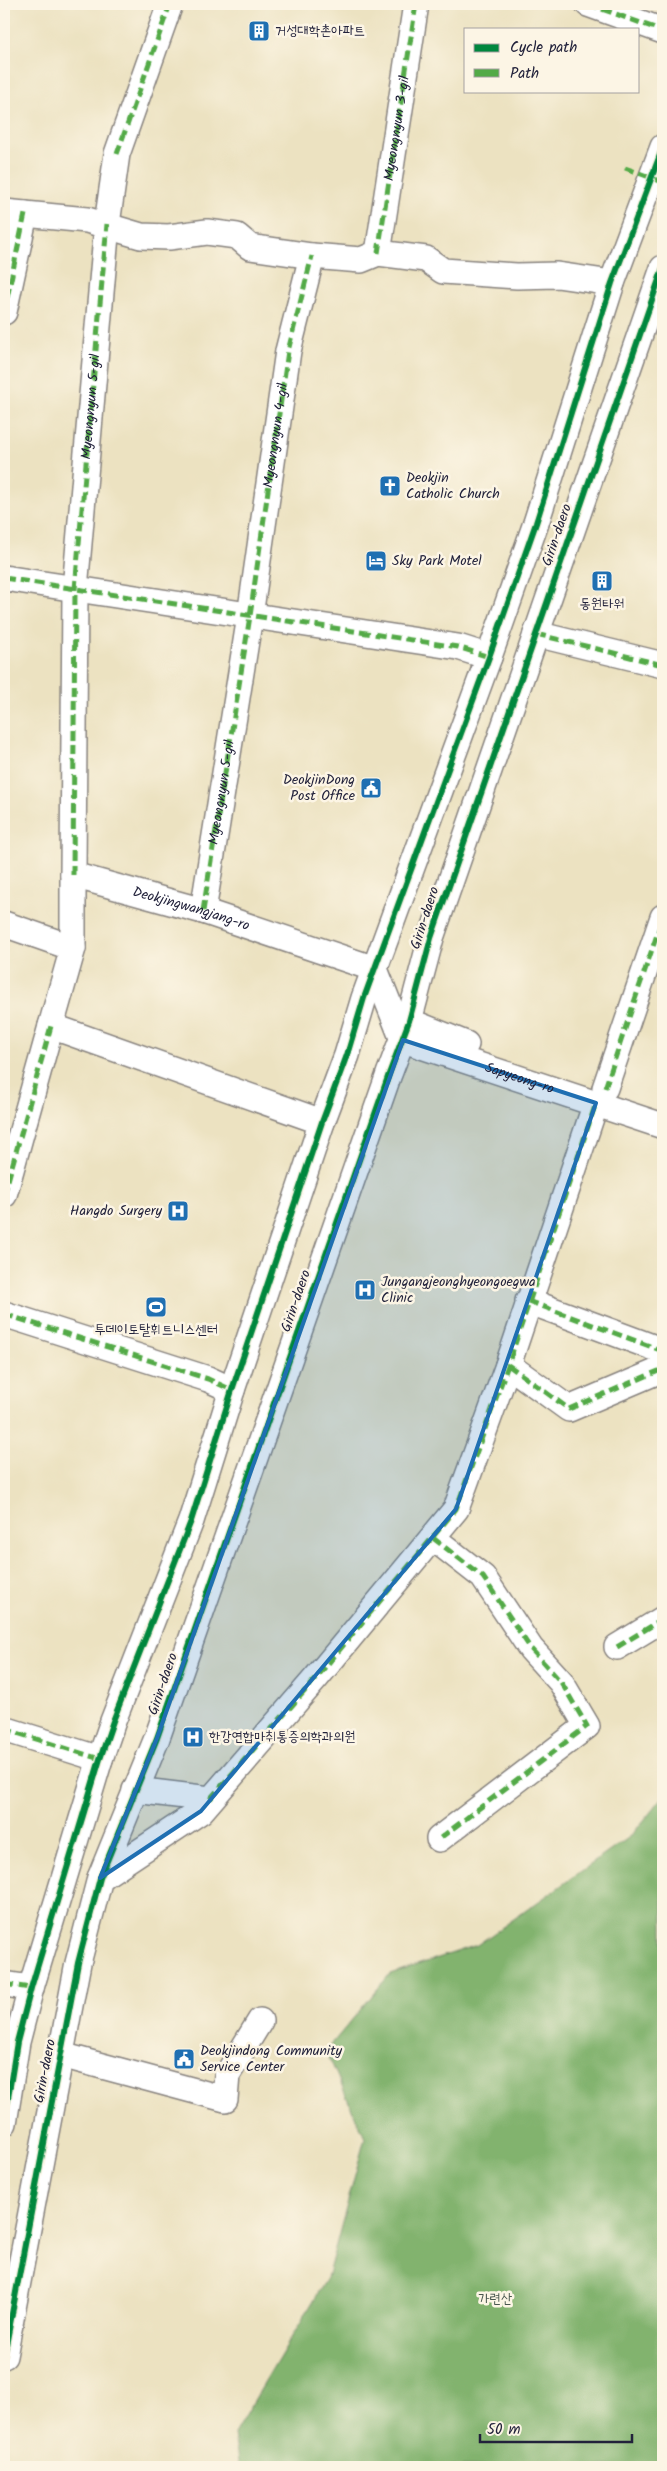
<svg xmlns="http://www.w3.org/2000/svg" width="667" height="2471" font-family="Kalam,'Poor Story',sans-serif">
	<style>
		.forest { fill: #82b36e; stroke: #526a54 }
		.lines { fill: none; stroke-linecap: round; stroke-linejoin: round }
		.minor-casing { stroke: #87827e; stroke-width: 28 }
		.minor { stroke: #fff; stroke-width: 25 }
		.quiet { stroke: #53aa46; stroke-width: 5; stroke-dasharray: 10 5; stroke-linecap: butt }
		.cycleway-casing { stroke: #fcf5e5; stroke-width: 9 }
		.cycleway { stroke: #00873e; stroke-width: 6 }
		.marked { fill: #1f6fb2; fill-opacity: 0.2; stroke: #1f6fb2; stroke-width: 4; stroke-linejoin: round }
		.labels { text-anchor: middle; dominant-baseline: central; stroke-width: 5; stroke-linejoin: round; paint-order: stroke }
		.poi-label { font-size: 14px; fill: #22223b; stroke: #fcf5e5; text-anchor: start }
		.street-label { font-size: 14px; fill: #22223b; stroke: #fcf5e5 }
		.park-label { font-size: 14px; fill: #49574f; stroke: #fcf5e5 }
	</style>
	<rect width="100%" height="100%" fill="#fcf5e5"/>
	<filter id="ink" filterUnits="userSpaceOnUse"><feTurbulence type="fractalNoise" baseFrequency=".02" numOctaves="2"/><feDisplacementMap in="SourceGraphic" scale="10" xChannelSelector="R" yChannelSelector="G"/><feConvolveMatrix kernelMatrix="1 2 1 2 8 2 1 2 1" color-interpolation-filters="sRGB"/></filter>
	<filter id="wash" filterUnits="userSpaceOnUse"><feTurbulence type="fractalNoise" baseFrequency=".0096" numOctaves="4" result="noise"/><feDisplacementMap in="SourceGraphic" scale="20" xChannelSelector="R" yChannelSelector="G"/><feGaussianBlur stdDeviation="1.12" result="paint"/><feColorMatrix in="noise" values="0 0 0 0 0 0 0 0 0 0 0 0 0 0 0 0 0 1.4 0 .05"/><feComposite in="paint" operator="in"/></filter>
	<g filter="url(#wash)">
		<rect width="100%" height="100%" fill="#ece2c1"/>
		<!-- forest -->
		<path class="forest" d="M 663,1797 L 663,2467 L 239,2467 L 234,2434 L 327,2278 L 365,2138 L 326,2051 L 390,1974 L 477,1945 L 631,1836 Z"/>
	</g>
	<g filter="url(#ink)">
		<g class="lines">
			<!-- minor casing -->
			<g class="minor-casing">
				<g id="minor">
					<path d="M 588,4 L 663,31"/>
					<path d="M 4,212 L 87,220 L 141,236 L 169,237 L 207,232 L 237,236 L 250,247 L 312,256 L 361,260 L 378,253 L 426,259 L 443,271 L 517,276 L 557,275 L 612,283"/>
					<path id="s1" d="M 378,253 L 416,4"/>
					<path d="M 4,312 L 25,214"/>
					<path d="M 4,578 L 458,647 L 489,657"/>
					<path d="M 536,634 L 663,665"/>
					<path id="s2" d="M 73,875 L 75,589 L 107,224 L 117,154 L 170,4"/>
					<path d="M 203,911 L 250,616 L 288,351 L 312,256"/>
					<path id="s3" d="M 4,924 L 73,948 L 73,875 L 203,911 L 375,969"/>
					<path d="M 73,948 L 51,1026 L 322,1122"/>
					<path id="s4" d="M 375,969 L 403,1040 L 663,1126"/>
					<path d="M 394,1015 L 466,1044"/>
					<path d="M 605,1088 L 663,917"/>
					<path d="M 4,1195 L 51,1026"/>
					<path d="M 528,1301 L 663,1351"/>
					<path d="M 4,1314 L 208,1379 L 232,1390"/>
					<path d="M 508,1365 L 569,1409 L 663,1369"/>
					<path d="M 433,1538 L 483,1577 L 531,1649 L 561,1682 L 587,1726 L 439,1839"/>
					<path d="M 617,1647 L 663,1619"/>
					<path d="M 4,1729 L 100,1759"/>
					<path d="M 135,1790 L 210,1799"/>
					<path d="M 100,1878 L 201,1811 L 317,1677 L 456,1509 L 508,1365 L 596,1103"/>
					<path d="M 4,1984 L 31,1988"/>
					<path d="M 61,2055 L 225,2099 L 227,2075 L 260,2021"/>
					<path d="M 4,2123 L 17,2042 L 31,1988 L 100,1759 L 113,1721 L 191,1521 L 232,1390 L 322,1122 L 347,1055 L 364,998 L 489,657 L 536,523 L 612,283 L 663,147"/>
					<path d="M 4,2356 L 78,1963 L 100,1878 L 157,1738 L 389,1074 L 409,1021 L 431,938 L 663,268"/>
				</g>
			</g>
			<!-- minor -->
			<use href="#minor" class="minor"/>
			<!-- quiet -->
			<g class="quiet">
				<path d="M 588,4 L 663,31"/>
				<path d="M 117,154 L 170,4"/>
				<path d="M 625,168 L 663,182"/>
				<path d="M 378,253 L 416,4"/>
				<path d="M 4,312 L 25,214"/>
				<path d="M 4,578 L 458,647 L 489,657"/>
				<path d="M 536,634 L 663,665"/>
				<path d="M 73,875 L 75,589 L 107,224"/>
				<path id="s5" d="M 203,911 L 250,616 L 288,351 L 312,256"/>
				<path d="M 605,1088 L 663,917"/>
				<path d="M 4,1195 L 51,1026"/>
				<path d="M 528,1301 L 663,1351"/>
				<path d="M 4,1314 L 208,1379 L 232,1390"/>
				<path d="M 508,1365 L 569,1409 L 663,1369"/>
				<path d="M 433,1538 L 483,1577 L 531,1649 L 561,1682 L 587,1726 L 439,1839"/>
				<path d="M 617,1647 L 663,1619"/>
				<path d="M 4,1729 L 100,1759"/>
				<path d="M 210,1799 L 317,1677 L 456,1509 L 508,1365 L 596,1103"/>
				<path d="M 4,1984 L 31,1988"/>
			</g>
			<!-- cycleway casing -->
			<g class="cycleway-casing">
				<g id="cycleway">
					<path d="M 4,2123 L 17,2042 L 31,1988 L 100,1759 L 113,1721 L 191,1521 L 232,1390 L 322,1122 L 347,1055 L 364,998 L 489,657 L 536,523 L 612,283 L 663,147"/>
					<path d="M 4,2356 L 78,1963 L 100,1878 L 157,1738 L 389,1074 L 409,1021 L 431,938 L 663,268"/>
				</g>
			</g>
			<!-- cycleway -->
			<use href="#cycleway" class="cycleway"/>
		</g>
	</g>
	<!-- marked area -->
	<path class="marked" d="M 403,1040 L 596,1103 L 456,1509 L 201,1811 L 100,1878 L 157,1738 Z"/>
	<!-- icons -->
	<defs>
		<g id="building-square" transform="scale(1.125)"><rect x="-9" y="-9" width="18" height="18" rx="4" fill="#1f6fb2" stroke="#fcf5e5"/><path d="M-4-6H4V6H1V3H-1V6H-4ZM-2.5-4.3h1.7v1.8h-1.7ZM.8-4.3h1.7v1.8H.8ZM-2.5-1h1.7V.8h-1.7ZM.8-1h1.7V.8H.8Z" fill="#fff"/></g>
		<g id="church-square" transform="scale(1.125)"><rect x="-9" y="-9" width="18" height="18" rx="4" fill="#1f6fb2" stroke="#fcf5e5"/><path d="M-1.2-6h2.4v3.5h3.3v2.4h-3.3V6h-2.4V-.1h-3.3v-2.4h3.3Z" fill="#fff"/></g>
		<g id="hotel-square" transform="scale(1.125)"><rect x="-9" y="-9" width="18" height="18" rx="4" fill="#1f6fb2" stroke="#fcf5e5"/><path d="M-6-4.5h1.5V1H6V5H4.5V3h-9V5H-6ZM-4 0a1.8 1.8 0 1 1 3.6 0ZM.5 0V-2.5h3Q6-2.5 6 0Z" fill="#fff"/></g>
		<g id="civic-square" transform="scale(1.125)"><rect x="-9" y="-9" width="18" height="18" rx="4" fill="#1f6fb2" stroke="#fcf5e5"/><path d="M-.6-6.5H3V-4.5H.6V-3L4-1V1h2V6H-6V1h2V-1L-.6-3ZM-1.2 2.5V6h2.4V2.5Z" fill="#fff"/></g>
		<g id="hospital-square" transform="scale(1.125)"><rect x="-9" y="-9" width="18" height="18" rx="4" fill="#1f6fb2" stroke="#fcf5e5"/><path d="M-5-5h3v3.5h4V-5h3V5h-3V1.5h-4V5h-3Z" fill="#fff"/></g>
		<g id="stadium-square" transform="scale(1.125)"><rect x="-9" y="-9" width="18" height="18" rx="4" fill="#1f6fb2" stroke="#fcf5e5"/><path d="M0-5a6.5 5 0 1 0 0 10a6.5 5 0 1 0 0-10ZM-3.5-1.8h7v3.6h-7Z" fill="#fff"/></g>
	</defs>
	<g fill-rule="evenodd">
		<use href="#building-square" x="259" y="31"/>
		<use href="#church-square" x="390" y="486"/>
		<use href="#hotel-square" x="376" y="561"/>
		<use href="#building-square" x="602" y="581"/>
		<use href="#civic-square" x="371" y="788"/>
		<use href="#hospital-square" x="178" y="1211"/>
		<use href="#hospital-square" x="365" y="1290"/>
		<use href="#stadium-square" x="156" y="1307"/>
		<use href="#hospital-square" x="193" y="1737"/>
		<use href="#civic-square" x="184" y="2059"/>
	</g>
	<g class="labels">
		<!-- poi labels -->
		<g class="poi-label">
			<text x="275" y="31">거성대학촌아파트</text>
			<text x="406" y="478">Deokjin<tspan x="406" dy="16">Catholic Church</tspan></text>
			<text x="392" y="561">Sky Park Motel</text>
			<text x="602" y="604" text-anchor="middle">동원타워</text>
			<text x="355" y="780" text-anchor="end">DeokjinDong<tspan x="355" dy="16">Post Office</tspan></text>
			<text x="162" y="1211" text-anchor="end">Hangdo Surgery</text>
			<text x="381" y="1282">Jungangjeonghyeongoegwa<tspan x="381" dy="16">Clinic</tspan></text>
			<text x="156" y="1330" text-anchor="middle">투데이토탈휘트니스센터</text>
			<text x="209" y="1737">한강연합마취통증의학과의원</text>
			<text x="200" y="2051">Deokjindong Community<tspan x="200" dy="16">Service Center</tspan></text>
		</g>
		<!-- street labels -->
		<g class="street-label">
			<text stroke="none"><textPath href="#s1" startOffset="126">Myeongnyun 3-gil</textPath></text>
			<text stroke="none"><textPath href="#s2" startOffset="469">Myeongnyun 5-gil</textPath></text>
			<text stroke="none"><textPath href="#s5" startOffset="481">Myeongnyun 4-gil</textPath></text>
			<text transform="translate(557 535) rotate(-71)">Girin-daero</text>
			<text stroke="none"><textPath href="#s5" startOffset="120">Myeongnyun 5-gil</textPath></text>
			<text stroke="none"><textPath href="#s3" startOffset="269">Deokjingwangjang-ro</textPath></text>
			<text transform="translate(425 918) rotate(-72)">Girin-daero</text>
			<text stroke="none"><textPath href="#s4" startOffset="199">Sapyeong-ro</textPath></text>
			<text transform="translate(296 1301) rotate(-71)">Girin-daero</text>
			<text transform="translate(163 1684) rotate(-71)">Girin-daero</text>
			<text transform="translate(45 2071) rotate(-79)">Girin-daero</text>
		</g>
		<!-- park labels -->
		<g class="park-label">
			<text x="495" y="2299">가련산</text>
		</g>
	</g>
	<!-- margin -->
	<rect width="667" height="2471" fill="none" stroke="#fcf5e5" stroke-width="20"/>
	<!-- legend -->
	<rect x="464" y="28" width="175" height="65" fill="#fcf5e5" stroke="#a5a1a1"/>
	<rect x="474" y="44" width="25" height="8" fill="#00873e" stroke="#a5a1a1"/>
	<text x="510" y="52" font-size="15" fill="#22223b">Cycle path</text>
	<rect x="474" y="69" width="25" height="8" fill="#53aa46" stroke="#a5a1a1"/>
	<text x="510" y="78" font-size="15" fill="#22223b">Path</text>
	<!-- scale -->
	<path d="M480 2434v8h152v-8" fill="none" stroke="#22223b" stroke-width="2.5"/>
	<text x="487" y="2434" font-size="15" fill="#22223b" stroke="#fcf5e5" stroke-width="4" paint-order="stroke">50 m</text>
</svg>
